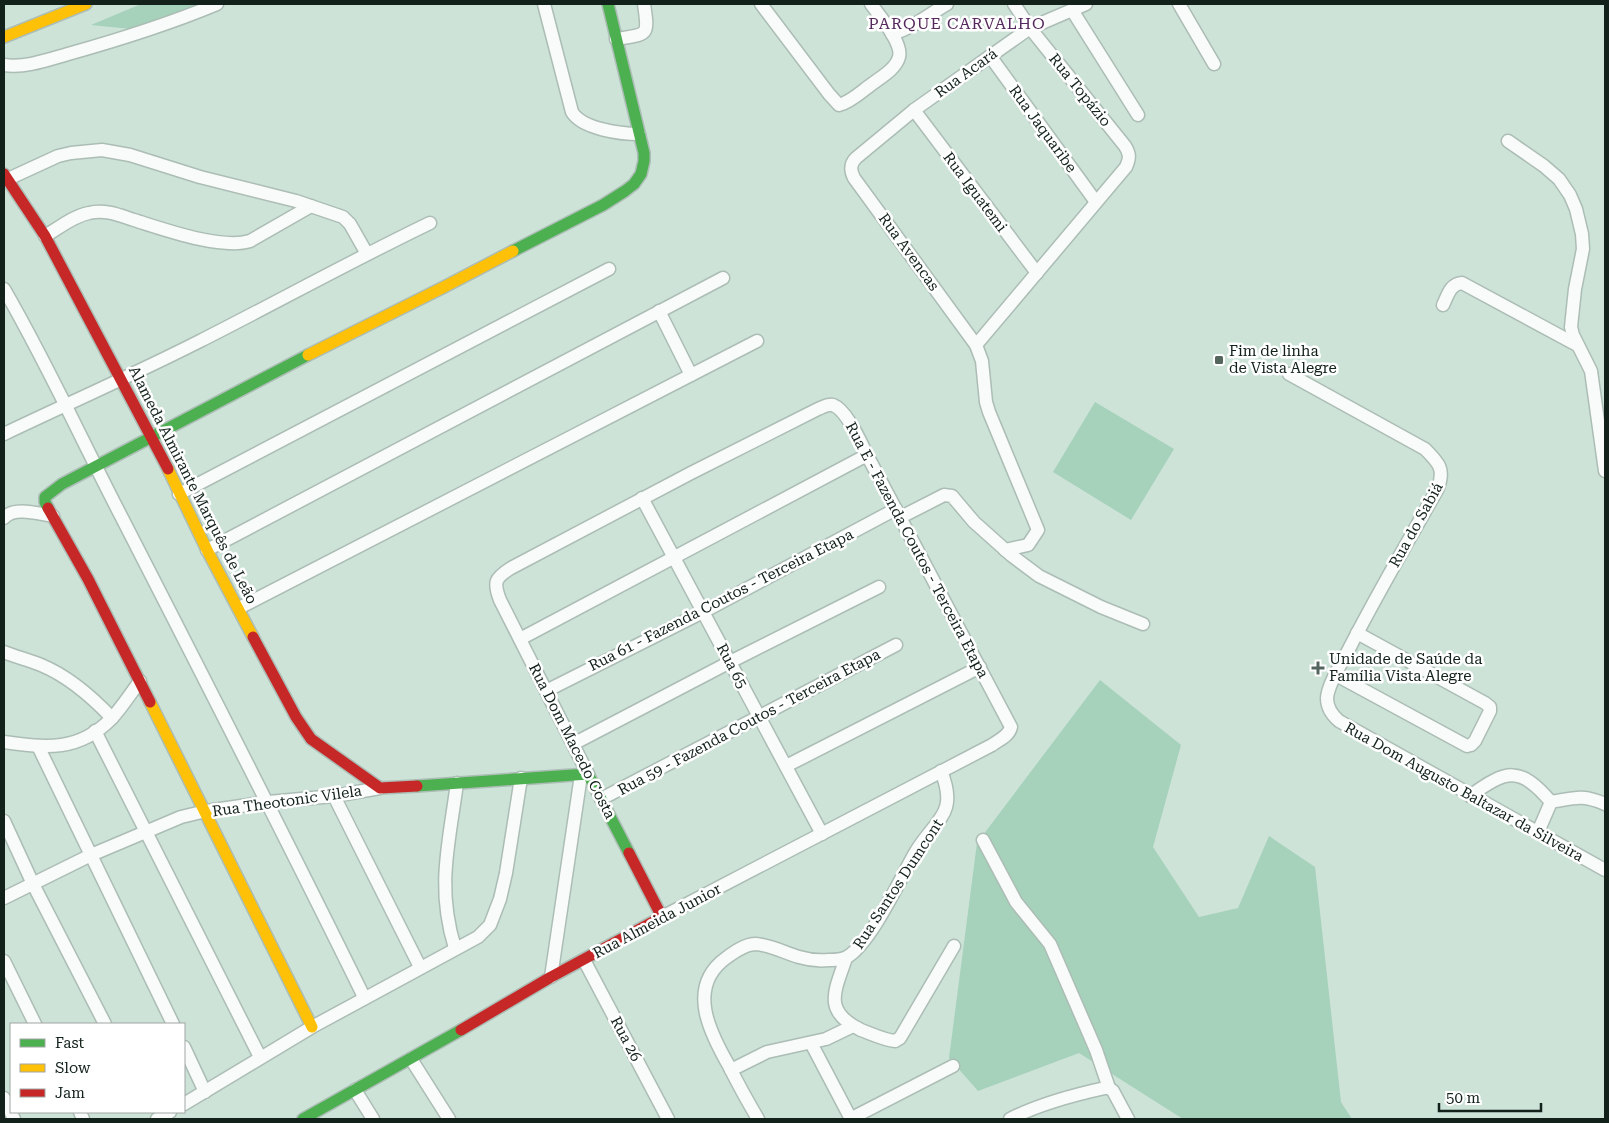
<svg xmlns="http://www.w3.org/2000/svg" width="1609" height="1123" font-family="'Roboto Serif',serif">
	<style>
		.green { fill: #a6d1bb }
		.lines { fill: none; stroke-linecap: round; stroke-linejoin: round }
		.street-casing { stroke: #acbdb5; stroke-width: 15 }
		.fast-casing { stroke: #acbdb5; stroke-width: 14 }
		.slow-casing { stroke: #acbdb5; stroke-width: 14 }
		.jam-casing { stroke: #acbdb5; stroke-width: 14 }
		.street { stroke: #f8fbf9; stroke-width: 12 }
		.fast { stroke: #4caf50; stroke-width: 11 }
		.slow { stroke: #ffc107; stroke-width: 11 }
		.jam { stroke: #c62828; stroke-width: 11 }
		.poi-dot { fill: #53655c; stroke: #fff; stroke-width: 2 }
		.labels { text-anchor: middle; dominant-baseline: central; stroke-width: 5; stroke-linejoin: round; paint-order: stroke }
		.street-label { font-size: 15px; fill: #122119; stroke: #fff }
		.poi-label { font-size: 15px; fill: #122119; stroke: #fff; text-anchor: start }
		.neighbourhood-label { font-size: 16px; letter-spacing: 1px; fill: #55295d; stroke: #fff }
	</style>
	<rect width="100%" height="100%" fill="#cde3d8"/>
	<!-- green -->
	<g class="green">
		<path d="M 141,4 L 202,4 L 141,30 L 91,25 Z"/>
		<path d="M 1095,402 L 1174,449 L 1131,520 L 1053,472 Z"/>
		<path d="M 1100,680 L 1181,745 L 1153,847 L 1199,917 L 1238,908 L 1269,836 L 1315,867 L 1341,1102 L 1352,1119 L 1183,1119 L 1079,1053 L 978,1091 L 949,1058 L 977,843 Z"/>
	</g>
	<g class="lines">
		<!-- street casing -->
		<g class="street-casing">
			<g id="street">
				<path d="M 544,4 L 572,112 C 582,129 621,134 639,134"/>
				<path d="M 761,4 L 829,94 L 839,105 C 851,102 862,91 872,84 C 881,77 896,69 899,57 C 903,43 879,15 871,4"/>
				<path d="M 1179,4 L 1214,64"/>
				<path d="M 1072,10 L 1138,115"/>
				<path d="M 892,34 C 913,28 928,15 947,4"/>
				<path d="M 616,39 C 648,34 649,37 644,4"/>
				<path d="M 990,56 L 1096,202"/>
				<path d="M 4,65 C 26,68 47,60 68,54 C 118,40 169,24 217,4"/>
				<path d="M 914,110 L 1037,273"/>
				<path d="M 1508,141 L 1544,166 L 1559,179 L 1570,195 L 1576,209 L 1582,234 L 1583,249 L 1575,289 L 1571,327 L 1573,335 L 1591,371 L 1605,471"/>
				<path d="M 8,179 L 58,156 L 71,153 L 102,150 L 130,155 L 200,177 L 296,201 L 343,217 L 350,224 L 367,254"/>
				<path d="M 45,236 C 59,228 73,216 89,213 C 105,209 119,215 134,220 C 163,229 221,250 250,241 L 311,206"/>
				<path d="M 4,289 C 47,363 82,441 121,516 C 203,676 285,836 364,997"/>
				<path d="M 1443,305 C 1448,295 1450,284 1462,283 L 1577,345"/>
				<path d="M 659,311 L 691,375"/>
				<path d="M 976,345 L 1126,167 C 1130,158 1130,154 1125,146 L 1030,28 L 1014,4"/>
				<path d="M 1289,374 L 1425,449 C 1439,463 1445,469 1438,488 C 1408,542 1377,594 1349,649 C 1342,662 1328,684 1327,698 C 1327,708 1332,715 1339,721 L 1605,870"/>
				<path d="M 4,434 C 69,403 135,374 200,341 C 277,302 353,260 430,223"/>
				<path d="M 179,494 L 609,269"/>
				<path d="M 642,498 L 822,834"/>
				<path d="M 901,517 L 944,495 L 952,496 L 974,522 L 1011,555 L 1039,576 L 1101,607 L 1143,624"/>
				<path d="M 4,518 C 14,506 39,514 53,516"/>
				<path d="M 207,550 L 723,278"/>
				<path d="M 1005,550 L 1028,545 L 1038,530 L 989,412 L 986,402 L 982,361 L 976,345 L 854,178 C 850,170 850,164 856,158 L 914,110 L 1030,28 L 1086,4"/>
				<path d="M 239,608 L 757,341"/>
				<path d="M 520,639 L 867,455"/>
				<path d="M 4,652 C 16,657 29,660 41,665 C 68,676 92,697 112,718"/>
				<path d="M 1336,675 L 1467,746 L 1471,745 L 1475,741 L 1490,711 L 1490,707 L 1485,703 L 1357,633"/>
				<path d="M 546,691 L 703,612 L 896,509"/>
				<path d="M 95,731 L 260,1057"/>
				<path d="M 4,742 C 46,748 79,752 112,718 C 122,707 131,693 140,681"/>
				<path d="M 573,744 L 730,662 L 879,587"/>
				<path d="M 38,746 L 173,1024"/>
				<path d="M 786,766 L 980,667"/>
				<path d="M 588,774 L 500,600 C 493,582 495,578 511,568 L 691,473 L 818,409 C 823,407 828,404 833,405 C 847,410 861,443 867,455 L 1011,727 C 1009,736 999,740 992,745 L 662,917"/>
				<path d="M 334,796 L 420,967"/>
				<path d="M 1470,796 C 1507,769 1520,766 1551,802"/>
				<path d="M 601,799 L 896,645"/>
				<path d="M 4,821 L 33,884 L 105,1024"/>
				<path d="M 1538,832 L 1551,802 C 1575,798 1582,794 1605,804"/>
				<path d="M 983,840 L 1016,902 L 1050,944 L 1096,1050 L 1109,1088"/>
				<path d="M 4,898 L 91,855 L 181,817 L 206,811 L 268,802 L 334,796 L 380,788"/>
				<path d="M 455,948 C 436,887 449,844 457,783"/>
				<path d="M 846,958 C 835,991 822,1011 861,1030 C 872,1034 884,1040 895,1041 L 900,1038 L 954,946"/>
				<path d="M 584,960 L 668,1119"/>
				<path d="M 4,961 L 35,1024"/>
				<path d="M 551,977 L 581,775"/>
				<path d="M 811,1043 L 851,1119"/>
				<path d="M 184,1047 L 205,1092"/>
				<path d="M 411,1059 L 449,1119"/>
				<path d="M 731,1070 L 767,1052 L 826,1039 L 853,1026"/>
				<path d="M 355,1090 L 373,1119"/>
				<path d="M 4,1098 L 14,1119"/>
				<path d="M 184,1104 L 312,1027 L 478,937 L 490,925 L 500,899 L 506,873 L 521,778"/>
				<path d="M 80,1112 L 83,1119"/>
				<path d="M 157,1119 L 170,1112"/>
				<path d="M 758,1119 C 748,1102 738,1084 729,1066 C 710,1033 686,987 726,958 C 734,952 745,944 756,944 C 771,945 785,953 799,957 C 809,960 819,961 829,960 C 836,960 841,960 847,957 C 871,943 900,879 915,853 C 935,819 959,815 941,771"/>
				<path d="M 850,1119 L 953,1066"/>
				<path d="M 1010,1119 C 1039,1104 1073,1095 1105,1088 L 1109,1088 L 1113,1091 L 1128,1119"/>
			</g>
		</g>
		<!-- fast casing -->
		<g class="fast-casing">
			<g id="fast">
				<path d="M 513,251 L 603,205 L 625,191 L 634,184 L 641,174 L 644,161 L 644,153 L 608,4"/>
				<path d="M 48,508 L 45,502 L 45,497 L 62,484 L 308,355"/>
				<path d="M 417,786 L 588,774 L 629,853"/>
				<path d="M 303,1119 L 461,1030"/>
			</g>
		</g>
		<!-- slow casing -->
		<g class="slow-casing">
			<g id="slow">
				<path d="M 4,37 L 86,4"/>
				<path d="M 308,355 L 444,287 L 513,251"/>
				<path d="M 168,469 L 207,550 L 253,637"/>
				<path d="M 150,702 L 312,1027"/>
			</g>
		</g>
		<!-- jam casing -->
		<g class="jam-casing">
			<g id="jam">
				<path d="M 4,174 L 45,236 L 168,469"/>
				<path d="M 48,508 L 88,579 L 150,702"/>
				<path d="M 253,637 L 296,717 L 311,739 L 380,788 L 417,786"/>
				<path d="M 461,1030 L 551,977 L 662,917 L 629,853"/>
			</g>
		</g>
		<!-- street -->
		<use href="#street" class="street"/>
		<!-- fast -->
		<use href="#fast" class="fast"/>
		<!-- slow -->
		<use href="#slow" class="slow"/>
		<!-- jam -->
		<use href="#jam" class="jam"/>
	</g>
	<!-- markers -->
	<g class="poi-dot">
		<rect x="1214" y="355" width="10" height="10" rx="2.5"/>
		<path d="M1315.5 660.5h5v5h5v5h-5v5h-5v-5h-5v-5h5z"/>
	</g>
	<g class="labels">
		<!-- street labels -->
		<g class="street-label">
			<text transform="translate(966 73) rotate(-36)">Rua Acará</text>
			<text transform="translate(1080 90) rotate(51)">Rua Topázio</text>
			<text transform="translate(1043 129) rotate(54)">Rua Jaquaribe</text>
			<text transform="translate(975 192) rotate(53)">Rua Iguatemi</text>
			<text transform="translate(909 252) rotate(54)">Rua Avencas</text>
			<text transform="translate(193 485) rotate(63)">Alameda Almirante Marquês de Leão</text>
			<text transform="translate(1416 525) rotate(-61)">Rua do Sabiá</text>
			<text transform="translate(917 550) rotate(62)">Rua E - Fazenda Coutos - Terceira Etapa</text>
			<text transform="translate(721 600) rotate(-27)">Rua 61 - Fazenda Coutos - Terceira Etapa</text>
			<text transform="translate(732 666) rotate(62)">Rua 65</text>
			<text transform="translate(749 722) rotate(-28)">Rua 59 - Fazenda Coutos - Terceira Etapa</text>
			<text transform="translate(572 741) rotate(63)">Rua Dom Macedo Costa</text>
			<text transform="translate(1464 792) rotate(29)">Rua Dom Augusto Baltazar da Silveira</text>
			<text transform="translate(287 801) rotate(-8)">Rua Theotonic Vilela</text>
			<text transform="translate(898 884) rotate(-57)">Rua Santos Dumcont</text>
			<text transform="translate(657 921) rotate(-28)">Rua Almeida Junior</text>
			<text transform="translate(626 1039) rotate(62)">Rua 26</text>
		</g>
		<!-- poi labels -->
		<g class="poi-label">
			<text x="1229" y="351">Fim de linha<tspan x="1229" dy="17">de Vista Alegre</tspan></text>
			<text x="1329" y="659">Unidade de Saúde da<tspan x="1329" dy="17">Família Vista Alegre</tspan></text>
		</g>
		<!-- neighbourhood labels -->
		<g class="neighbourhood-label">
			<text x="957" y="23">PARQUE CARVALHO</text>
		</g>
	</g>
	<!-- border -->
	<rect width="1609" height="1123" fill="none" stroke="#122119" stroke-width="10"/>
	<!-- legend -->
	<rect x="10" y="1023" width="175" height="90" fill="#ffffff" stroke="#a0a6a3"/>
	<rect x="20" y="1039" width="25" height="8" fill="#4caf50" stroke="#a0a6a3"/>
	<text x="55" y="1048" font-size="15" fill="#122119">Fast</text>
	<rect x="20" y="1064" width="25" height="8" fill="#ffc107" stroke="#a0a6a3"/>
	<text x="55" y="1073" font-size="15" fill="#122119">Slow</text>
	<rect x="20" y="1089" width="25" height="8" fill="#c62828" stroke="#a0a6a3"/>
	<text x="55" y="1098" font-size="15" fill="#122119">Jam</text>
	<!-- scale -->
	<path d="M1439 1103v8h102v-8" fill="none" stroke="#122119" stroke-width="2.5"/>
	<text x="1446" y="1103" font-size="15" fill="#122119" stroke="#ffffff" stroke-width="4" paint-order="stroke">50 m</text>
</svg>
